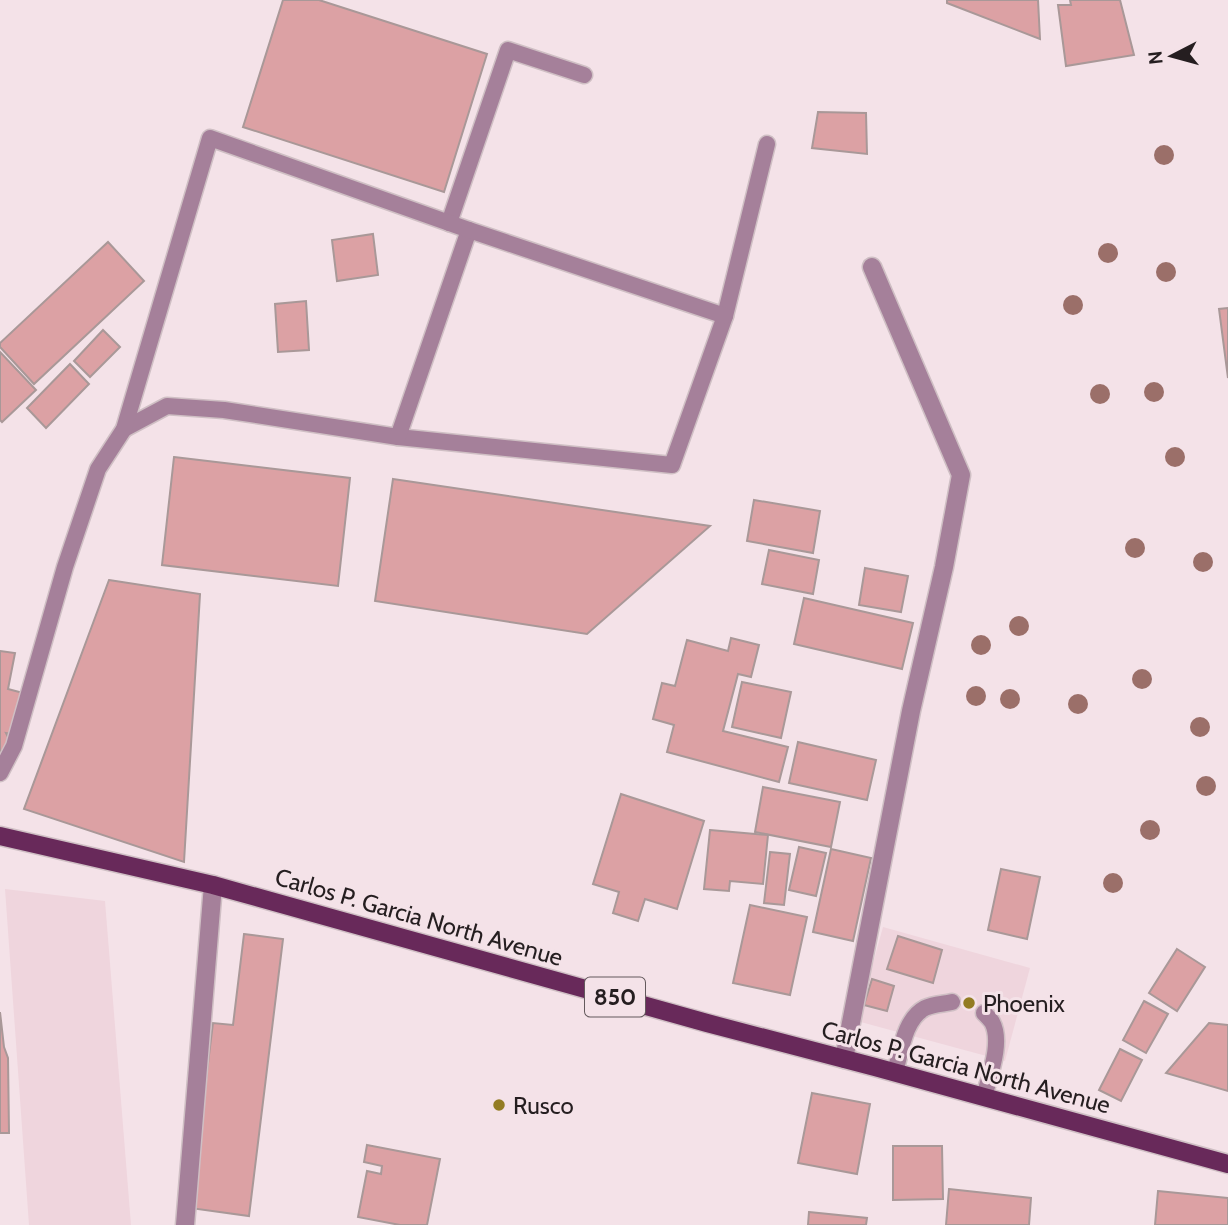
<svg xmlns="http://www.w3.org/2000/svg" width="1228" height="1225" font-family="Cabin,sans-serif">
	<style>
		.built { fill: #efd5dd }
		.building { fill: #dca1a4; stroke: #a99898; stroke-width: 2 }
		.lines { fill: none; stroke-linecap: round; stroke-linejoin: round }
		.service-casing { stroke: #cfbfc4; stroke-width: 19 }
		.minor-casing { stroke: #cfbfc4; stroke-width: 21 }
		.primary-casing { stroke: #cfbfc4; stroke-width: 21 }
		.service { stroke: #a5809a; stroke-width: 16 }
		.minor { stroke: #a5809a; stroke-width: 18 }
		.primary { stroke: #68295a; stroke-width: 18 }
		.tree { fill: #9b6f69 }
		.poi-dot { fill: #937c23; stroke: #f4e2e8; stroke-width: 2.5 }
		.labels { text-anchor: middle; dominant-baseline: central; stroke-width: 6; stroke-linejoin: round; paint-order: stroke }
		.shield { fill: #f4e2e8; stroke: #63595c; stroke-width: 2 }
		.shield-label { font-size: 23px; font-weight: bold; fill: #251e20 }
		.street-label { font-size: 24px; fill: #251e20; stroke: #f4e2e8 }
		.poi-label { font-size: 24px; fill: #251e20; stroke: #f4e2e8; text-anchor: start }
	</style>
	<rect width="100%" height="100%" fill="#f4e2e8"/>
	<!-- built -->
	<g class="built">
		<path d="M 5,889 L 105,901 L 131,1225 L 29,1225 Z"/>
		<path d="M 883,927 L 1030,968 L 1005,1061 L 857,1021 Z"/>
	</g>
	<!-- building -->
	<g class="building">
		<path d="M 283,0 L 319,0 L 487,54 L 444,192 L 243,127 Z"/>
		<path d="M 947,0 L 1038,0 L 1040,39 L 947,3 Z"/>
		<path d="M 1070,0 L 1120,0 L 1134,55 L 1066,66 L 1058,5 L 1071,5 Z"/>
		<path d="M 818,112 L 866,113 L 867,154 L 812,148 Z"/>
		<path d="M 373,234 L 378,275 L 337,281 L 332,240 Z"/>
		<path d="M 108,242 L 144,281 L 34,384 L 0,347 L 0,343 Z"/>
		<path d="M 306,301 L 309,350 L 278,352 L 275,304 Z"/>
		<path d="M 1228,308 L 1228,378 L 1219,309 Z"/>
		<path d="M 103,330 L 120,347 L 90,377 L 74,361 Z"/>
		<path d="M 0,352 L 36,390 L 2,422 L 0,420 Z"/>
		<path d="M 70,364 L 89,384 L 46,428 L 27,408 Z"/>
		<path d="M 174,457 L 350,478 L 338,586 L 162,565 Z"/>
		<path d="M 393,479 L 710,526 L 587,634 L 375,601 Z"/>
		<path d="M 754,500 L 820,511 L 813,553 L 747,541 Z"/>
		<path d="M 769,550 L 819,560 L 813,594 L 762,584 Z"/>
		<path d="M 865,568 L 908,576 L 901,612 L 859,605 Z"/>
		<path d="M 109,580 L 200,594 L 184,862 L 24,809 Z"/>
		<path d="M 804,598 L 913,623 L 902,669 L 794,644 Z"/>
		<path d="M 731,638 L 759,645 L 751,677 L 738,674 L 723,731 L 788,747 L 779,782 L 667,752 L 674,725 L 653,719 L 662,683 L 675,686 L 687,640 L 728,651 Z"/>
		<path d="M 0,651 L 15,653 L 8,689 L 23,693 L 12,734 L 6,733 L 9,739 L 0,757 Z"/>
		<path d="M 742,682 L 791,692 L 781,738 L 732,727 Z"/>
		<path d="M 798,742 L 876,760 L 867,800 L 789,783 Z"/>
		<path d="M 763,787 L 840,802 L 831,847 L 755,832 Z"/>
		<path d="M 621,794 L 704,821 L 677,909 L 645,899 L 638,921 L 613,913 L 619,892 L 593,884 Z"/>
		<path d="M 710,830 L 768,835 L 763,884 L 730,881 L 729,891 L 704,889 Z"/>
		<path d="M 799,847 L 826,853 L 816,896 L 789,890 Z"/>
		<path d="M 831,849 L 871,858 L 853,941 L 813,932 Z"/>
		<path d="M 770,852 L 790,854 L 784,905 L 764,903 Z"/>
		<path d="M 1001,869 L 1040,877 L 1027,939 L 988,930 Z"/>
		<path d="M 750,905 L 807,917 L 790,995 L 733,983 Z"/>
		<path d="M 244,934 L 283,939 L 249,1216 L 190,1208 L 213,1023 L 233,1025 Z"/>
		<path d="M 898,936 L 942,950 L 933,983 L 887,969 Z"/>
		<path d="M 1177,949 L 1205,967 L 1177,1011 L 1149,993 Z"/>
		<path d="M 872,979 L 894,986 L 887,1011 L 864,1005 Z"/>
		<path d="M 1144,1001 L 1168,1014 L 1146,1053 L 1123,1040 Z"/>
		<path d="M 0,1012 L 4,1047 L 8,1058 L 9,1133 L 0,1133 Z"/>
		<path d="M 1209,1023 L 1228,1025 L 1228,1091 L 1166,1073 Z"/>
		<path d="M 1120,1049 L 1142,1060 L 1121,1101 L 1099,1090 Z"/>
		<path d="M 812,1093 L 870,1104 L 857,1174 L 798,1163 Z"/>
		<path d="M 367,1145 L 440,1159 L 427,1225 L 400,1225 L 358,1217 L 367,1171 L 381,1174 L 382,1166 L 364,1162 Z"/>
		<path d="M 893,1146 L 942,1146 L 943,1199 L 893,1200 Z"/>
		<path d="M 949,1189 L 1031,1198 L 1029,1225 L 946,1225 Z"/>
		<path d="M 1158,1191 L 1228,1198 L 1228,1225 L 1155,1225 Z"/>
		<path d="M 809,1212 L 867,1218 L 866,1225 L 808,1225 Z"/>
	</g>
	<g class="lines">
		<!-- service casing -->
		<g class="service-casing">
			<g id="service">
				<path d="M 449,223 L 508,50 L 584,75"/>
				<path d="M 124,429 L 167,406 L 224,410 L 398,437 L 672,465 L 725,316 L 767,144"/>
				<path d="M 398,437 L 469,230"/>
				<path d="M 0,773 L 14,746 L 65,567 L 98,469 L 124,429 L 210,138 L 469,230 L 725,316"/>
				<path d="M 895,1072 C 901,1052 904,1019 925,1008 C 933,1004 943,1004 952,1002"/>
				<path d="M 984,1097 C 989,1077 1003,1042 992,1022 C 990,1019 987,1016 984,1013"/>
			</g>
		</g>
		<!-- minor casing -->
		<g class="minor-casing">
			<g id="minor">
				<path d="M 844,1059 L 911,711 L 944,567 L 961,475 L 872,267"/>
				<path d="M 185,1225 L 213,885"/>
			</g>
		</g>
		<!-- primary casing -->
		<g class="primary-casing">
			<path id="primary" d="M 0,836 L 213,885 L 707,1023 L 875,1067 L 1228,1164"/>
		</g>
		<!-- service -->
		<use href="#service" class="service"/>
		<!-- minor -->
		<use href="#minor" class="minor"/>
		<!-- primary -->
		<use href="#primary" class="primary"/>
	</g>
	<!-- trees -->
	<g class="tree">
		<circle cx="1164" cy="155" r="10"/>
		<circle cx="1108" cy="253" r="10"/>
		<circle cx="1166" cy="272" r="10"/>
		<circle cx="1073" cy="305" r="10"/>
		<circle cx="1154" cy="392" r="10"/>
		<circle cx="1100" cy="394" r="10"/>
		<circle cx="1175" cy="457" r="10"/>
		<circle cx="1135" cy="548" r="10"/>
		<circle cx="1203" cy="562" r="10"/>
		<circle cx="1019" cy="626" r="10"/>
		<circle cx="981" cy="645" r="10"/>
		<circle cx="1142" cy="679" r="10"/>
		<circle cx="976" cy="696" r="10"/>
		<circle cx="1010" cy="699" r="10"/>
		<circle cx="1078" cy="704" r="10"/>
		<circle cx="1200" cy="727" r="10"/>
		<circle cx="1206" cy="786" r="10"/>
		<circle cx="1150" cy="830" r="10"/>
		<circle cx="1113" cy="883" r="10"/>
	</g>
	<!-- markers -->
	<g class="poi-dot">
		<circle cx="969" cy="1003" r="7"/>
		<circle cx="499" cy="1105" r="7"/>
	</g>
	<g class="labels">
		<!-- shield labels -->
		<rect class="shield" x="585" y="977.5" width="60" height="39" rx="5"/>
		<g class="shield-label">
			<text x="615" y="997">850</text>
		</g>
		<!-- street labels -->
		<g class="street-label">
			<text transform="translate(419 917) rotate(16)">Carlos P. Garcia North Avenue</text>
			<text transform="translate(966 1067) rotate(15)">Carlos P. Garcia North Avenue</text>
		</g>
		<!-- poi labels -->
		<g class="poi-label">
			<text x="983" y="1003">Phoenix</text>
			<text x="513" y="1105">Rusco</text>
		</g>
	</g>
	<!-- north arrow -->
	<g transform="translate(1172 56) rotate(264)" stroke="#f4e2e8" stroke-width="5" paint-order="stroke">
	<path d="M0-5L12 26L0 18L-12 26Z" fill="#251e20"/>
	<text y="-10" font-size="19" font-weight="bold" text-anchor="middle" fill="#251e20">N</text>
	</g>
</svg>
